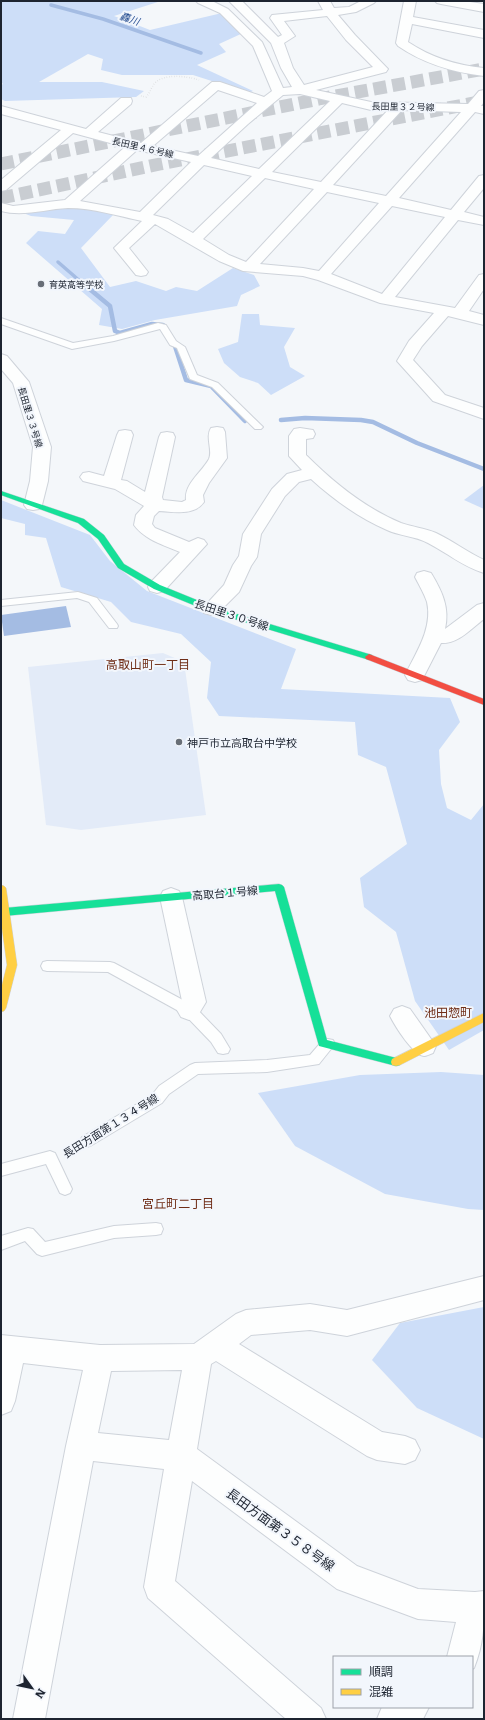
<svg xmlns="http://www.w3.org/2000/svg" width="485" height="1720" font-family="Literata,'Noto Sans JP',serif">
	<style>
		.green { fill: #e3ebf8 }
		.forest { fill: #cddef8 }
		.water { fill: #a4bce3 }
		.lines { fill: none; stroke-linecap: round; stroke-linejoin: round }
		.stream-far1 { stroke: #a4bce3; stroke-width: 3.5 }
		.stream { stroke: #a4bce3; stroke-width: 4.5 }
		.highway-tunnel { stroke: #c9cdd2; stroke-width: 13; stroke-dasharray: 13 6; stroke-linecap: butt }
		.lane-casing { stroke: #ced3da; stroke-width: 2 }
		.street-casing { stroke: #ced3da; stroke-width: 2 }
		.fast-casing { stroke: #ced3da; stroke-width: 1 }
		.slow-casing { stroke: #ced3da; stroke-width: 1 }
		.jam-casing { stroke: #ced3da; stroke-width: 1 }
		.path { stroke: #d5d6d7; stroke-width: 1.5; stroke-dasharray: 0.5 2; stroke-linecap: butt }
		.lane { fill: #fdfefe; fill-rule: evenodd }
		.street { fill: #fdfefe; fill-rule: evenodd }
		.fast { fill: #16e098; fill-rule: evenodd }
		.slow { fill: #ffcf43; fill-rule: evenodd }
		.jam { fill: #f24e42; fill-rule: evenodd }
		.poi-dot { fill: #686e77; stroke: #f2f6fc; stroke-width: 1.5 }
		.labels { text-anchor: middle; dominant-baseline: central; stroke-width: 4; stroke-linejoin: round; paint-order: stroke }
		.far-street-label { font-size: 9px; fill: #1d2430; stroke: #f2f6fc }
		.far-poi-label { font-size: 9px; fill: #1d2430; stroke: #f2f6fc; text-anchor: start }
		.far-water-label { font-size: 10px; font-style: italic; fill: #284f92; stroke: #f2f6fc }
		.street-label { font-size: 11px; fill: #1d2430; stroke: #f2f6fc }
		.poi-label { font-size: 11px; fill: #1d2430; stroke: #f2f6fc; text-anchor: start }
		.neighbourhood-label { font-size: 12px; fill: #702e17; stroke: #f2f6fc }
		.near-street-label { font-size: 13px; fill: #1d2430; stroke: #f2f6fc }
	</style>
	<rect width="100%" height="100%" fill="#f4f7fa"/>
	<!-- green -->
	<path class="green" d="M 163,653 L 184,662 L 206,815 L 81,830 L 46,825 L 28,667 Z"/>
	<!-- forest -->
	<g class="forest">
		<path d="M 1,1 L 161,1 L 114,16 L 150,30 L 222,13 L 243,33 L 219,44 L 226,52 L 197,65 L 253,91 L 249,93 L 193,75 L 122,75 L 101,70 L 103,59 L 88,54 L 39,82 L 102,82 L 144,91 L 136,97 L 5,101 L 1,99 L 1,85 L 3,84 L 1,82 Z"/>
		<path d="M 68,206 L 114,214 L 81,248 L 110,287 L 136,281 L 166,291 L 176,287 L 197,291 L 233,268 L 254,275 L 260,286 L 241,295 L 237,306 L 155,320 L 122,329 L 99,325 L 102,309 L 26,243 L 38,231 L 65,234 L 74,220 L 31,216 L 18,211 Z"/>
		<path d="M 242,314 L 259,314 L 260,325 L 295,328 L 284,347 L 290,367 L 305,376 L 271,395 L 258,383 L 240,377 L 224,363 L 218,349 L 238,342 Z"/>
		<path d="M 484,485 L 484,509 L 464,500 Z"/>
		<path d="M 1,500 L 90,535 L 110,561 L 147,591 L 296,649 L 281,689 L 450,698 L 460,722 L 439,750 L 441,784 L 447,808 L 471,820 L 484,804 L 484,1030 L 449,1050 L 415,1001 L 396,932 L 364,907 L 360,878 L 407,844 L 386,767 L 358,755 L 355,722 L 219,716 L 207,698 L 211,662 L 181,634 L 131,622 L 111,602 L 61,587 L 46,538 L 25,535 L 25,524 L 1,518 Z"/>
		<path d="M 441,1072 L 484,1075 L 484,1210 L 468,1209 L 385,1194 L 295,1146 L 258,1093 L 360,1075 Z"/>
		<path d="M 484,1307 L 484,1439 L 417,1408 L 372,1360 L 400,1323 Z"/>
	</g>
	<!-- water -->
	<path class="water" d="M 66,606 L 71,627 L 4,636 L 1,615 Z"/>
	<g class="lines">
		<!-- stream-far1 -->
		<g class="stream-far1">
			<path d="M 51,5 L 103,19 L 201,53"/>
			<path d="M 58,262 L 81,282"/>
		</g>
		<!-- stream -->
		<g class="stream">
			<path d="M 80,281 L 110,306 L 115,331 L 120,333 L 152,324 L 163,325"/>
			<path d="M 173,340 L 186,380 L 211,386 L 245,421"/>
			<path d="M 281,420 L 305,418 L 361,420 L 373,422 L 417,443 L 484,469"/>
		</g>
		<!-- highway-tunnel -->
		<g class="highway-tunnel">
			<path d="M 1,164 L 319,99 L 484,69"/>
			<path d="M 1,198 L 160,164 L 484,101"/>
		</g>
		<!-- lane casing -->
		<g class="lane-casing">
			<g id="lane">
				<path d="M 1,318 L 73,343 L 113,336 L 158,323 L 166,325 L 176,341 L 185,347 L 197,375 L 218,383 L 263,427 L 261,429 L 255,429 L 212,387 L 190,379 L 177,348 L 170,345 L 160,329 L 114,341 L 72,349 L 1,324 Z"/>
				<path d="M 78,592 L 97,598 L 117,624 L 118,626 L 117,628 L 109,628 L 89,602 L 77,598 L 1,606 L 1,600 Z"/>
				<path d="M 47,961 L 110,962 L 114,963 L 194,1006 L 221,1034 L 230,1049 L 228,1053 L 223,1054 L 218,1053 L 211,1042 L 184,1014 L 108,972 L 47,971 L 43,970 L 41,966 L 43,962 Z"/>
				<path d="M 328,1039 L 333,1040 L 335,1044 L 319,1064 L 267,1072 L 198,1074 L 169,1094 L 162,1103 L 92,1145 L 87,1147 L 82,1145 L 80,1141 L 82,1137 L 152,1095 L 159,1086 L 190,1065 L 195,1063 L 267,1060 L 310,1055 L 323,1040 Z"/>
				<path d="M 50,1151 L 55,1153 L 72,1189 L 70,1193 L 65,1195 L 60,1193 L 46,1164 L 1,1176 L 1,1164 Z"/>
				<path d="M 156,1223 L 161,1224 L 163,1229 L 161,1234 L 156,1235 L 114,1238 L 42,1256 L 37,1254 L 25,1241 L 1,1250 L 1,1236 L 28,1228 L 33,1229 L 45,1242 L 114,1226 Z"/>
			</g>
		</g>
		<!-- street casing -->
		<g class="street-casing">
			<g id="street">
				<path d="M 196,1 L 212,1 L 228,9 L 262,42 L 283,88 L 292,87 L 281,68 L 271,43 L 229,1 L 242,1 L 278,37 L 282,35 L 270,18 L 272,15 L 323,10 L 318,1 L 330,1 L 334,8 L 349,7 L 361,1 L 376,1 L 374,3 L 356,12 L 338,15 L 355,35 L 388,69 L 386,72 L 316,90 L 371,102 L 468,104 L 479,91 L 484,90 L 484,102 L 481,106 L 484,106 L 484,114 L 475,112 L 399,198 L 451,210 L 479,176 L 484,175 L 484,188 L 464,212 L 484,217 L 484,225 L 458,220 L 395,297 L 455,308 L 479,275 L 484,274 L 484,289 L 469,311 L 484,315 L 484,325 L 448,316 L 422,346 L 413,360 L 445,395 L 484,408 L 484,419 L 433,401 L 397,361 L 409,341 L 434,313 L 380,303 L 318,280 L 303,276 L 243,271 L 219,261 L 155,224 L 129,248 L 148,272 L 146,275 L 141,276 L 136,275 L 114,248 L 142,221 C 118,216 93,208 68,208 C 46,209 23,217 1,211 L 1,203 L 13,206 L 65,200 L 125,147 L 73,133 L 6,190 L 1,191 L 1,180 L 61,130 L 1,114 L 1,106 L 86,129 L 121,98 L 131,98 L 132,101 L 131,104 L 98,132 L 141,143 L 212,82 L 220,82 L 264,97 L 272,91 L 253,46 L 220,13 L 198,3 ZM 327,16 L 346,40 L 373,67 L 304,85 L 293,68 L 284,43 L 295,36 L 284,21 ZM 218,90 L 257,103 L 198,156 L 153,146 ZM 300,94 L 330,101 L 259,169 L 211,158 L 248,124 L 283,95 ZM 342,103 L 371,110 L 388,110 L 321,182 L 272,172 ZM 402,110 L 461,112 L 386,196 L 333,185 ZM 137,150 L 191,162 L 140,212 L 80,201 ZM 204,165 L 252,176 L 193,233 L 168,219 L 153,215 ZM 265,178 L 314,189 L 246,262 L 229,255 L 203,239 ZM 327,192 L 379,203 L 319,271 L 303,268 L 260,264 ZM 392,206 L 445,217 L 382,294 L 331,274 Z"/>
				<path d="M 404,1 L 416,1 L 413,17 L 484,30 L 484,38 L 412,24 L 408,42 C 432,58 456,65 484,68 L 484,76 C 452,72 424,64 398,46 L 396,43 Z"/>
				<path d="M 435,1 L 463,1 L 484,4 L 484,12 L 441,4 L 437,3 Z"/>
				<path d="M 1,354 L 7,356 L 29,382 L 51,447 L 48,481 L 42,505 L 39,509 L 33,510 L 27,509 L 24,505 L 30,481 L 33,447 L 13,383 L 1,369 Z"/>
				<path d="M 217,427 L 223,428 L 225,432 L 227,458 L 209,483 L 203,495 L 204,502 C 194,516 174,512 159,511 L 154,516 L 152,524 L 155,528 L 189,542 L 198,538 L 204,540 L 207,544 L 164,591 L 157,593 L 150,591 L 148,587 L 150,583 L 180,552 C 164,545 145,540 134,525 L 136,515 L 144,506 L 115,489 L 83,481 L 80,477 L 83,473 L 89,472 L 104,476 L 117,435 L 119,431 L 125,430 L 131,431 L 133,435 L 121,480 L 127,481 L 145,492 L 159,437 L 161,433 L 167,432 L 173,433 L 175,437 L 162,497 L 163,500 L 182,502 L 186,500 C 184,484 202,472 209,459 C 213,450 205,437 211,428 Z"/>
				<path d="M 300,428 L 313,430 L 315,434 L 313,438 L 306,439 L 306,455 C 333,482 365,508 401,523 C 412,527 425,528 436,533 C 453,541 467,552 484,560 L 484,573 C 463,567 446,552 428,543 C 415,536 400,536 387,530 C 359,518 333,499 311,479 L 299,482 L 285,496 L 261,534 L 257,557 L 251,566 L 239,592 L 218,613 L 211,615 L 204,613 L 202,609 L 224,585 L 233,565 L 239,556 L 243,534 L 272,489 L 287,474 L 302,470 L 289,456 L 289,436 L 294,429 Z"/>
				<path d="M 424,571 L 431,573 C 442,591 450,608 445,629 L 477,605 L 484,603 L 484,619 C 471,629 458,644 441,643 L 422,680 L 415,682 L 408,680 L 405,675 C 416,653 433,628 427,602 C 424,593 419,585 415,577 L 417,573 Z"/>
				<path d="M 171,888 L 179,891 L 182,897 L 206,1002 L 197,1017 L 189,1020 L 181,1017 L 177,1010 L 182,1001 L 160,897 L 163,891 Z"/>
				<path d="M 402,1006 L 410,1009 L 436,1046 L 433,1053 C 430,1054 426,1056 424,1056 C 413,1055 395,1026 390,1016 L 394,1009 Z"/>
				<path d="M 484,1276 L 484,1300 L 347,1336 L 310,1330 L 251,1335 L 239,1344 L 382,1432 L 405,1436 L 415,1440 L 420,1450 L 415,1460 L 405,1464 L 377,1460 L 367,1456 L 216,1361 L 211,1364 L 197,1449 L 357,1566 L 418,1589 L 475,1592 L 484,1591 C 484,1620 485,1641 474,1668 L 472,1669 L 472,1657 L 447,1657 L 456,1622 L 418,1619 L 337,1589 L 192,1481 L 175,1581 L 321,1708 L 326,1719 L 286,1719 L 148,1598 L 144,1587 L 164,1469 L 93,1461 L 45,1719 L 13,1719 L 66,1446 L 83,1370 L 23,1363 L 15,1401 L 11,1411 L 1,1415 L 1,1335 L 100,1345 L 194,1344 L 236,1314 L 246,1310 L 310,1304 L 347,1310 ZM 182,1370 L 169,1440 L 98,1433 L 111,1371 Z"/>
				<path d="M 382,1707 L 429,1707 L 423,1719 L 377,1719 Z"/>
			</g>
		</g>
		<!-- fast casing -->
		<g class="fast-casing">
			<g id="fast">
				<path d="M 1,491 L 84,519 L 104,535 L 124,564 L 160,585 L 214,607 L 372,655 L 373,657 L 369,660 L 366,659 L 208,611 L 154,589 L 118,568 L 98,539 L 78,523 L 1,495 Z"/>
				<path d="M 279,884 L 282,885 L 284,887 L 327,1040 L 400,1059 L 401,1062 L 400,1065 L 396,1066 L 319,1046 L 275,891 L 4,916 L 1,915 L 1,909 L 4,908 Z"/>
			</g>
		</g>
		<!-- slow casing -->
		<g class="slow-casing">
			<g id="slow">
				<path d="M 1,885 L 4,886 L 6,888 L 17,965 L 6,1008 L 4,1011 L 1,1012 L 1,989 L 7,965 L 1,921 Z"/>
				<path d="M 484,1013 L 484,1022 L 400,1065 L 396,1066 L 392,1065 L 391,1062 L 392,1059 Z"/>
			</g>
		</g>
		<!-- jam casing -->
		<g class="jam-casing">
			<path id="jam" d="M 369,654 L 484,699 L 484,705 L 366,659 L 365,657 Z"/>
		</g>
		<!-- path -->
		<path class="path" d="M 141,96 L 146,97 C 150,93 151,88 154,84 C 163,73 187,76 199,80"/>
		<!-- lane -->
		<use href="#lane" class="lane"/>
		<!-- street -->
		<use href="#street" class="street"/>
		<!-- fast -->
		<use href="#fast" class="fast"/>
		<!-- slow -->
		<use href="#slow" class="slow"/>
		<!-- jam -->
		<use href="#jam" class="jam"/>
	</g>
	<!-- markers -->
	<g class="poi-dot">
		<circle cx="41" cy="284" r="4"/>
		<circle cx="179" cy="742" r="4"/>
	</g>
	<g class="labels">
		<!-- far-street labels -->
		<g class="far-street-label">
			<text transform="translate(403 106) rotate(1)">長田里３２号線</text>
			<text transform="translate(143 147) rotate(13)">長田里４６号線</text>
			<text transform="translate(31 417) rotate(73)">長田里３３号線</text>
		</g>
		<!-- far-poi labels -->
		<g class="far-poi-label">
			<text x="49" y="284">育英高等学校</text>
		</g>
		<!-- far-water labels -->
		<g class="far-water-label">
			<text transform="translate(130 18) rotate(19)">轟川</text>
		</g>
		<!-- street labels -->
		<g class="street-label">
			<text transform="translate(232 614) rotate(18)">長田里３０号線</text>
			<text transform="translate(225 892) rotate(-5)">高取台１号線</text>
			<text transform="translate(110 1125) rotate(-32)">長田方面第１３４号線</text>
		</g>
		<!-- poi labels -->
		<g class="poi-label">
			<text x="187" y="742">神戸市立高取台中学校</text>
		</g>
		<!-- neighbourhood labels -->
		<g class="neighbourhood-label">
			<text x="148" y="664">高取山町一丁目</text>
			<text x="448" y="1012">池田惣町</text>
			<text x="178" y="1203">宮丘町二丁目</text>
		</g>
		<!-- near-street labels -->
		<g class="near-street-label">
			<text transform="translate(281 1529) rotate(36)">長田方面第３５８号線</text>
		</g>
	</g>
	<!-- border -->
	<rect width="485" height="1720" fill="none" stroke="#1d2430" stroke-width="4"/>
	<!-- legend -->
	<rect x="333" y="1656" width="140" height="52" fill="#f2f6fc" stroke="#9da2aa"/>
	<rect x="341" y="1669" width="20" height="6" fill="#16e098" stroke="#9da2aa"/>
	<text x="369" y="1676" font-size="12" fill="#1d2430">順調</text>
	<rect x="341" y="1689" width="20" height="6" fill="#ffcf43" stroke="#9da2aa"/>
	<text x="369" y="1696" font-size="12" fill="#1d2430">混雑</text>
	<!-- north arrow -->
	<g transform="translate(32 1688) rotate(123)" stroke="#f2f6fc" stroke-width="3" paint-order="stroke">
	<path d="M0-3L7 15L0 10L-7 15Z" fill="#1d2430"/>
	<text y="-6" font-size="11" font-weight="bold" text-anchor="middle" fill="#1d2430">N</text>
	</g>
</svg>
